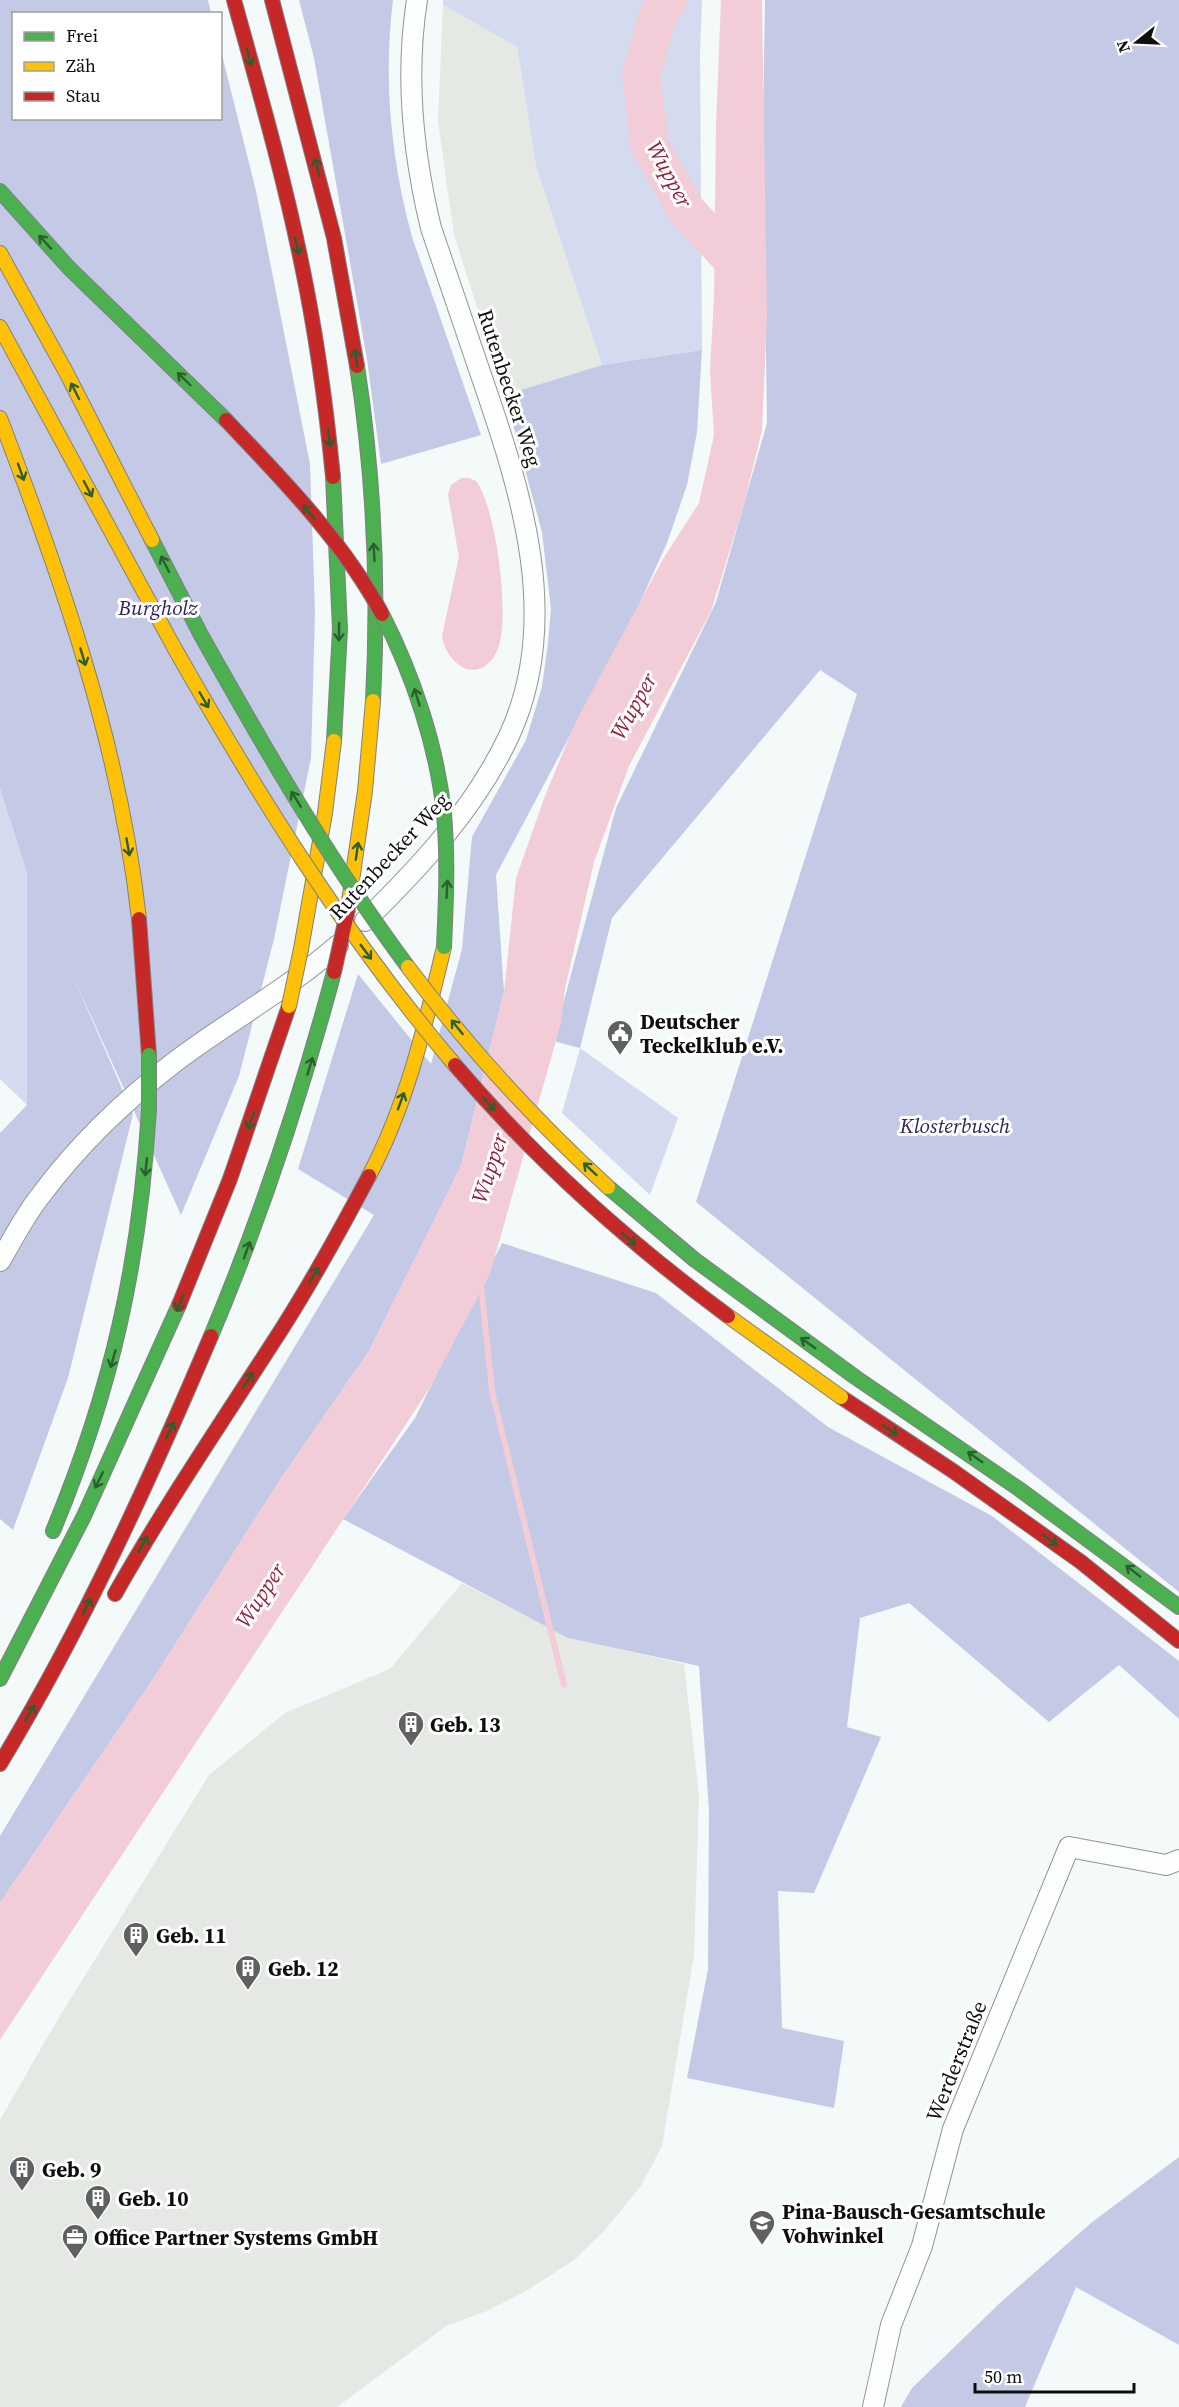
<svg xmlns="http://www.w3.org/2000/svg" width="1179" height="2407" font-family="'Source Serif 4',serif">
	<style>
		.industrial { fill: #e5e9e4 }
		.green { fill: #d5dbee }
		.forest { fill: #c4c9e6 }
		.water { fill: #f2ccd6 }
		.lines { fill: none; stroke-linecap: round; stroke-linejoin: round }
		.stream { stroke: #f2ccd6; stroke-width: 6 }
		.river { stroke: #f2ccd6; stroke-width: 38 }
		.street-casing { stroke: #929494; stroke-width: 22 }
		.fast-casing { stroke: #7f8182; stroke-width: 16 }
		.slow-casing { stroke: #7f8182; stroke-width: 16 }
		.jam-casing { stroke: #7f8182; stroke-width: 16 }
		.street { stroke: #fdfefe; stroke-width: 20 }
		.fast { stroke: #4caf50; stroke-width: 14 }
		.slow { stroke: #ffc107; stroke-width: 14 }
		.jam { stroke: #c62828; stroke-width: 14 }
		.fast-bridge-casing { stroke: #7f8182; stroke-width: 16; stroke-linecap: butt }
		.slow-bridge-casing { stroke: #7f8182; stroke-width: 16; stroke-linecap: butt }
		.jam-bridge-casing { stroke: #7f8182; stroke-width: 16; stroke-linecap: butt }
		.fast-bridge { stroke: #4caf50; stroke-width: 14 }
		.slow-bridge { stroke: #ffc107; stroke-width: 14 }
		.jam-bridge { stroke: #c62828; stroke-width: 14 }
		.oneway { stroke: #2d5e2f }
		.labels { text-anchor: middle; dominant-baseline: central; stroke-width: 6; stroke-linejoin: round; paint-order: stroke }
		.street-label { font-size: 21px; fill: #0e0e0e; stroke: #fff }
		.park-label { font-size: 21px; font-style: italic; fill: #2d2360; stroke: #fff }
		.poi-label { font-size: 21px; font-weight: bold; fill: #0e0e0e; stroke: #fff; text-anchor: start }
		.water-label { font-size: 22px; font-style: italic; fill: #952139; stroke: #fff }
	</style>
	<rect width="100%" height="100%" fill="#f4f9fa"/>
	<!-- industrial -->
	<g class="industrial">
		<path d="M 443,5 L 517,47 L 536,166 L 602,365 L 505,395 L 454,235 L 438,121 Z"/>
		<path d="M 462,1583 L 570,1638 L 684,1664 L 699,1795 L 694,1955 L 662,2146 L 641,2186 L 604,2231 L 574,2260 L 526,2291 L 487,2311 L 446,2326 L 337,2407 L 0,2407 L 0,2120 L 52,2029 L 209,1775 L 285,1713 L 390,1669 Z"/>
	</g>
	<!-- green -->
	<g class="green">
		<path d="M 443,0 L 702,0 L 700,54 L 702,350 L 602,365 L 536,166 L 517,47 L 443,5 Z"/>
		<path d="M 0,789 L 27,873 L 27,1105 L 0,1079 Z"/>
		<path d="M 580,1048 L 678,1118 L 650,1195 L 562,1113 Z"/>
	</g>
	<!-- forest -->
	<g class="forest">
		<path d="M 0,0 L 208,0 L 211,13 L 14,14 L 14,118 L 220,118 L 221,51 L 256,191 L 310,464 L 315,611 L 311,758 L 274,939 L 239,1076 L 181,1215 L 73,976 L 133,1114 L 68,1378 L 13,1530 L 0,1519 L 0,1133 L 27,1105 L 27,873 L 0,789 Z"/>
		<path d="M 299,0 L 393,0 C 383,80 391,159 412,237 L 481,435 L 381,464 L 367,359 L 314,58 Z"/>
		<path d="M 765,0 L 1179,0 L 1179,1592 L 696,1202 L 857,694 L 820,670 L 612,918 L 580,1048 L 553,1041 L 616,808 L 716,602 L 767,423 L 763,127 Z"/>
		<path d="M 702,350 L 697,432 L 687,485 L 667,543 L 636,611 L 496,875 L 504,992 L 461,1166 L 369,1351 L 282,1477 L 153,1679 L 0,1903 L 0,1836 L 374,1215 L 298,1169 L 358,974 L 431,1064 L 462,949 L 472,837 L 526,740 L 542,687 L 548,643 L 551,609 L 542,532 L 505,395 L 602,365 Z"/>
		<path d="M 502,1243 L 656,1293 L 828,1427 L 992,1516 L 1179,1661 L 1179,1719 L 1119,1665 L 1049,1722 L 909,1603 L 860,1618 L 847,1727 L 881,1737 L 814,1893 L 778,1891 L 782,2028 L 844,2041 L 834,2108 L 687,2078 L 708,1969 L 709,1810 L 699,1666 L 568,1638 L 343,1519 L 415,1418 Z"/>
		<path d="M 1179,2157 L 1179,2345 L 1076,2287 L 1025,2407 L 901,2407 L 912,2388 L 1001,2302 L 1091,2223 Z"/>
	</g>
	<!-- water -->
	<g class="water">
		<path d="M 721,0 L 762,0 L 767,316 L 762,430 L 744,504 L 711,611 L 629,766 L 594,862 L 565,989 L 561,1023 L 490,1274 L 429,1389 L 0,2040 L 0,1903 L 153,1679 L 282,1477 L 369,1351 L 461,1166 L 504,992 L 516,878 L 545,796 L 576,721 L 663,559 L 699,503 L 714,435 L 710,370 L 714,298 L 716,125 Z"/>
		<path d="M 461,478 L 469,478 L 476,481 C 496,505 513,628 495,655 C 476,686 446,663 442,636 L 459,557 L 448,495 L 451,485 Z"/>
	</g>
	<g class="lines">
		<!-- stream -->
		<path class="stream" d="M 481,1284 L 492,1391 L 564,1685"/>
		<!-- river -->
		<path class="river" d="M 668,0 L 658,14 L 641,75 L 650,146 L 686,210 L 737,265"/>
		<!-- street casing -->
		<g class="street-casing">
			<g id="street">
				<path d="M 365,921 C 421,866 475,808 509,736 C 563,620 521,491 482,378 C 465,328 448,278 431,228 C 413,154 405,76 417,0"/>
				<path d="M 0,1261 C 13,1239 25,1215 41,1195 C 79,1144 125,1100 176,1061 C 229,1021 288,989 338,945"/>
				<path d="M 873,2407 L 891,2325 L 922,2246 L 953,2129 L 1069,1847 L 1166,1865 L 1179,1860"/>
			</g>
		</g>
		<!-- fast casing -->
		<g class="fast-casing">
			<g id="fast">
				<path d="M 0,191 L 69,268 L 226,420"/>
				<path d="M 357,366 C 374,476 379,590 373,701"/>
				<path d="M 333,477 L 340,629 L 334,741"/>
				<path d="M 152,540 L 201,635"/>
				<path d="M 211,1336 C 261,1217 301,1096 334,972"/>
				<path d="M 855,1377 L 1019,1489 L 1179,1607"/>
				<path d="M 53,1531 C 112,1389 140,1262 149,1109"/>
				<path d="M 0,1679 L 84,1516 L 179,1305"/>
			</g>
		</g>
		<!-- slow casing -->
		<g class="slow-casing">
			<g id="slow">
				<path d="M 0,253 L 66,372 L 152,540"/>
				<path d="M 0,327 L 175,649"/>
				<path d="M 0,418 C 62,580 120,746 139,919"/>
				<path d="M 348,908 L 365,791 L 373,701"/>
				<path d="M 301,949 L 325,813 L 334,741"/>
				<path d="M 369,1176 C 407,1104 425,1026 444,947"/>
			</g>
		</g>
		<!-- jam casing -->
		<g class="jam-casing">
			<g id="jam">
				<path d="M 234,0 C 258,87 283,173 301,261 C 316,332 326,405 333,477"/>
				<path d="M 272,0 L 334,238 L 357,366"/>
				<path d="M 139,919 L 149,1055"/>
				<path d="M 179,1305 L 230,1179 L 289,1006"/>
				<path d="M 841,1397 L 953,1471 L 1081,1562 L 1179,1641"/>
				<path d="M 115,1594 C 167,1502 226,1416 283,1327 C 314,1278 342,1227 369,1176"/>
				<path d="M 0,1764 C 82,1628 149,1482 211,1336"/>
			</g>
		</g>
		<!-- street -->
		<use href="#street" class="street"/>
		<!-- fast -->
		<use href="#fast" class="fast"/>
		<!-- slow -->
		<use href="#slow" class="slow"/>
		<!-- jam -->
		<use href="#jam" class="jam"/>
		<!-- fast-bridge casing -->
		<g class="fast-bridge-casing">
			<g id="fast-bridge">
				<path d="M 382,614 C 413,675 437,746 444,814 C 448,858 446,903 444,947"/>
				<path d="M 201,635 C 265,749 330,862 408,967"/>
				<path d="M 149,1055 L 149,1109"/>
				<path d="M 608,1187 L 695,1260 L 855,1377"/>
			</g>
		</g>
		<!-- slow-bridge casing -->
		<g class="slow-bridge-casing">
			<g id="slow-bridge">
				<path d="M 175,649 C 258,795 346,937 455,1065"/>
				<path d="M 408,967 C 467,1046 535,1120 608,1187"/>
				<path d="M 289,1006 L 301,949"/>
				<path d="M 728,1316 L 841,1397"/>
			</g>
		</g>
		<!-- jam-bridge casing -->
		<g class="jam-bridge-casing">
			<g id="jam-bridge">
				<path d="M 226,420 C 283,480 343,541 382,614"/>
				<path d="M 334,972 L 348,909"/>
				<path d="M 455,1065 C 535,1159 628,1242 728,1316"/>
			</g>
		</g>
		<!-- fast-bridge -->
		<use href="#fast-bridge" class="fast-bridge"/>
		<!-- slow-bridge -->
		<use href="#slow-bridge" class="slow-bridge"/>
		<!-- jam-bridge -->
		<use href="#jam-bridge" class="jam-bridge"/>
	</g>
	<!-- one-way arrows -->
	<defs><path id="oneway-shaft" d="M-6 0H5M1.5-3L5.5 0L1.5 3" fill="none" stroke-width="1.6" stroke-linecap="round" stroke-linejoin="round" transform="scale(1.5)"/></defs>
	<g class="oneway">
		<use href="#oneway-shaft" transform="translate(249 57) rotate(75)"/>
		<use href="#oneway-shaft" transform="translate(317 167) rotate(-105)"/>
		<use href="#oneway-shaft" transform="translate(45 242) rotate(-133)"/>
		<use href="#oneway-shaft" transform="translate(297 246) rotate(77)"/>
		<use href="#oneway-shaft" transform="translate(356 358) rotate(-99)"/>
		<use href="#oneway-shaft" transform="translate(184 379) rotate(-136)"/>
		<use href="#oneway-shaft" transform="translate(75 391) rotate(-117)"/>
		<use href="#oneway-shaft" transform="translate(329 438) rotate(84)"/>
		<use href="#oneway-shaft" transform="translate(21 472) rotate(70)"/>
		<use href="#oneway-shaft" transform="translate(88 489) rotate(62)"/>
		<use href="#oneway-shaft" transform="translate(309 512) rotate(-129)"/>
		<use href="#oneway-shaft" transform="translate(374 552) rotate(-93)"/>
		<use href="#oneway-shaft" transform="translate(165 564) rotate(-117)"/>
		<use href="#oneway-shaft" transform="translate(339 632) rotate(91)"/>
		<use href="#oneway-shaft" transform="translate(83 657) rotate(73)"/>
		<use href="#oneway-shaft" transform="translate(417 697) rotate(-107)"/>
		<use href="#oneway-shaft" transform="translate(204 700) rotate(60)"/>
		<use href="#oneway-shaft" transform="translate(296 799) rotate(-122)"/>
		<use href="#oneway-shaft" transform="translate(128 847) rotate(80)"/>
		<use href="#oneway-shaft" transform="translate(357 851) rotate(-82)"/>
		<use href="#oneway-shaft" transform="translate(447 889) rotate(-87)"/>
		<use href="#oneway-shaft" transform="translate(366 952) rotate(53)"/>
		<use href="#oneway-shaft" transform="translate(457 1027) rotate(-129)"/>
		<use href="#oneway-shaft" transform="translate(310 1066) rotate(-73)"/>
		<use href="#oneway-shaft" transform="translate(401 1101) rotate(-70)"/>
		<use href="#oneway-shaft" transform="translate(489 1104) rotate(48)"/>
		<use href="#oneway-shaft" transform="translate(251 1121) rotate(110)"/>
		<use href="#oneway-shaft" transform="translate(146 1167) rotate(96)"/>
		<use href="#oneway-shaft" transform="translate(590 1169) rotate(-137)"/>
		<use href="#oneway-shaft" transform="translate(629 1239) rotate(40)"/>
		<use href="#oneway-shaft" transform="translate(247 1250) rotate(-70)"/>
		<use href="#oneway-shaft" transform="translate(314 1275) rotate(-59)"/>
		<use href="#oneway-shaft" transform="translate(180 1303) rotate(113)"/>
		<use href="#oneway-shaft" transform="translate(808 1343) rotate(-145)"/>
		<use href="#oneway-shaft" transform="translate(113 1359) rotate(106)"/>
		<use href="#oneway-shaft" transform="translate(248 1380) rotate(-56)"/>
		<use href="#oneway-shaft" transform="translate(170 1430) rotate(-66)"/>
		<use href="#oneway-shaft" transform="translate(890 1430) rotate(34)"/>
		<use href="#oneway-shaft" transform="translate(975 1457) rotate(-145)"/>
		<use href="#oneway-shaft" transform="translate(99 1480) rotate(116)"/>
		<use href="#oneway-shaft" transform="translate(1050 1540) rotate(35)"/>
		<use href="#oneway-shaft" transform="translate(143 1544) rotate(-61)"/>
		<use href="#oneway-shaft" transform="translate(1133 1571) rotate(-142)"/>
		<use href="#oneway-shaft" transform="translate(87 1606) rotate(-64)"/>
		<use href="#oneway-shaft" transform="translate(30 1713) rotate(-60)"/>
	</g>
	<!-- icons -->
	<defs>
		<g id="civic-pin" transform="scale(1.35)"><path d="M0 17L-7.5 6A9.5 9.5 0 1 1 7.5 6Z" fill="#5e6061" stroke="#fff"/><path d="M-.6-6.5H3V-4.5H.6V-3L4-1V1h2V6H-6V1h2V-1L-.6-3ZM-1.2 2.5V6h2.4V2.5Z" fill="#fff"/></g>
		<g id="building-pin" transform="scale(1.35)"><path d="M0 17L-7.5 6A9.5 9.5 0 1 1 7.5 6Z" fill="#5e6061" stroke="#fff"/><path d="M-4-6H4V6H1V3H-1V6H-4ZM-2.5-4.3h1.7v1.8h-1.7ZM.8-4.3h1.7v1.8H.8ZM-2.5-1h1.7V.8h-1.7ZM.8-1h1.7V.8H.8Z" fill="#fff"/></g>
		<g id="school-pin" transform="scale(1.35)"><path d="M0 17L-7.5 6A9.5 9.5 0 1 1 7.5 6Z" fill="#5e6061" stroke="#fff"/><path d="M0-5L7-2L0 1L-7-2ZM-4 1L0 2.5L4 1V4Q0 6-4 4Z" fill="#fff"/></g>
		<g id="office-pin" transform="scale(1.35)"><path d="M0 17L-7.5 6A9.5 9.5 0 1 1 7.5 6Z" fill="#5e6061" stroke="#fff"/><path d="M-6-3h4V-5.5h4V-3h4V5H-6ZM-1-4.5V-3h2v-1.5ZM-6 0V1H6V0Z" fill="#fff"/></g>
	</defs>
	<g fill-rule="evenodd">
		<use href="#civic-pin" x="620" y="1033"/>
		<use href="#building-pin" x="411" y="1724"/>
		<use href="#building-pin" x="136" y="1935"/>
		<use href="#building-pin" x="248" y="1968"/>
		<use href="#building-pin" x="22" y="2169"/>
		<use href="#building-pin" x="98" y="2198"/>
		<use href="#school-pin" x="762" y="2223"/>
		<use href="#office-pin" x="75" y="2237"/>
	</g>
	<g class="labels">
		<!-- street labels -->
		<g class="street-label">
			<text transform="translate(510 388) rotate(72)">Rutenbecker Weg</text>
			<text transform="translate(389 856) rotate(-47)">Rutenbecker Weg</text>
			<text transform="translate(956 2061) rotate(-68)">Werderstraße</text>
		</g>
		<!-- park labels -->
		<g class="park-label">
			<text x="158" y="607">Burgholz</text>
			<text x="955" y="1125">Klosterbusch</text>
		</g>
		<!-- poi labels -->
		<g class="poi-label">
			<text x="640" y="1021">Deutscher<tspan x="640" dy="24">Teckelklub e.V.</tspan></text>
			<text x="430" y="1724">Geb. 13</text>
			<text x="156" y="1935">Geb. 11</text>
			<text x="268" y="1968">Geb. 12</text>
			<text x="42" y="2169">Geb. 9</text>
			<text x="118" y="2198">Geb. 10</text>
			<text x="782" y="2211">Pina-Bausch-Gesamtschule<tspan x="782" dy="24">Vohwinkel</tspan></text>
			<text x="94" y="2237">Office Partner Systems GmbH</text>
		</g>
		<!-- water labels -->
		<g class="water-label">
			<text transform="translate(670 174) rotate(62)">Wupper</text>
			<text transform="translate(633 706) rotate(-61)">Wupper</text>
			<text transform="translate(489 1168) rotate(-72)">Wupper</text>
			<text transform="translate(260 1595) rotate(-57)">Wupper</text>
		</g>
	</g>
	<!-- legend -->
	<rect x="12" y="12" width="210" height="108" fill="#ffffff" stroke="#9f9f9f" stroke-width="1.5"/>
	<rect x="24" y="32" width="30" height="9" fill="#4caf50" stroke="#9f9f9f" stroke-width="1.5"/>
	<text x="66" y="42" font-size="18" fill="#0e0e0e">Frei</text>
	<rect x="24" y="62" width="30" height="9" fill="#ffc107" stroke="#9f9f9f" stroke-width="1.5"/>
	<text x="66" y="72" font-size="18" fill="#0e0e0e">Zäh</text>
	<rect x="24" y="92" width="30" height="9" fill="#c62828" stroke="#9f9f9f" stroke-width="1.5"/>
	<text x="66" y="102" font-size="18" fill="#0e0e0e">Stau</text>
	<!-- north arrow -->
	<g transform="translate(1137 42) rotate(252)" stroke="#ffffff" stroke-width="4.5" paint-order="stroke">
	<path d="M0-4.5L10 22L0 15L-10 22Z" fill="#0e0e0e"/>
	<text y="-9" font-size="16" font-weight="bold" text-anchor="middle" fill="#0e0e0e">N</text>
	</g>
	<!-- scale -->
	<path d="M975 2383v9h159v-9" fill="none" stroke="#0e0e0e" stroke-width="3"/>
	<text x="984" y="2383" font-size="18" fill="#0e0e0e" stroke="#ffffff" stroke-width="4.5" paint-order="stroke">50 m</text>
</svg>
